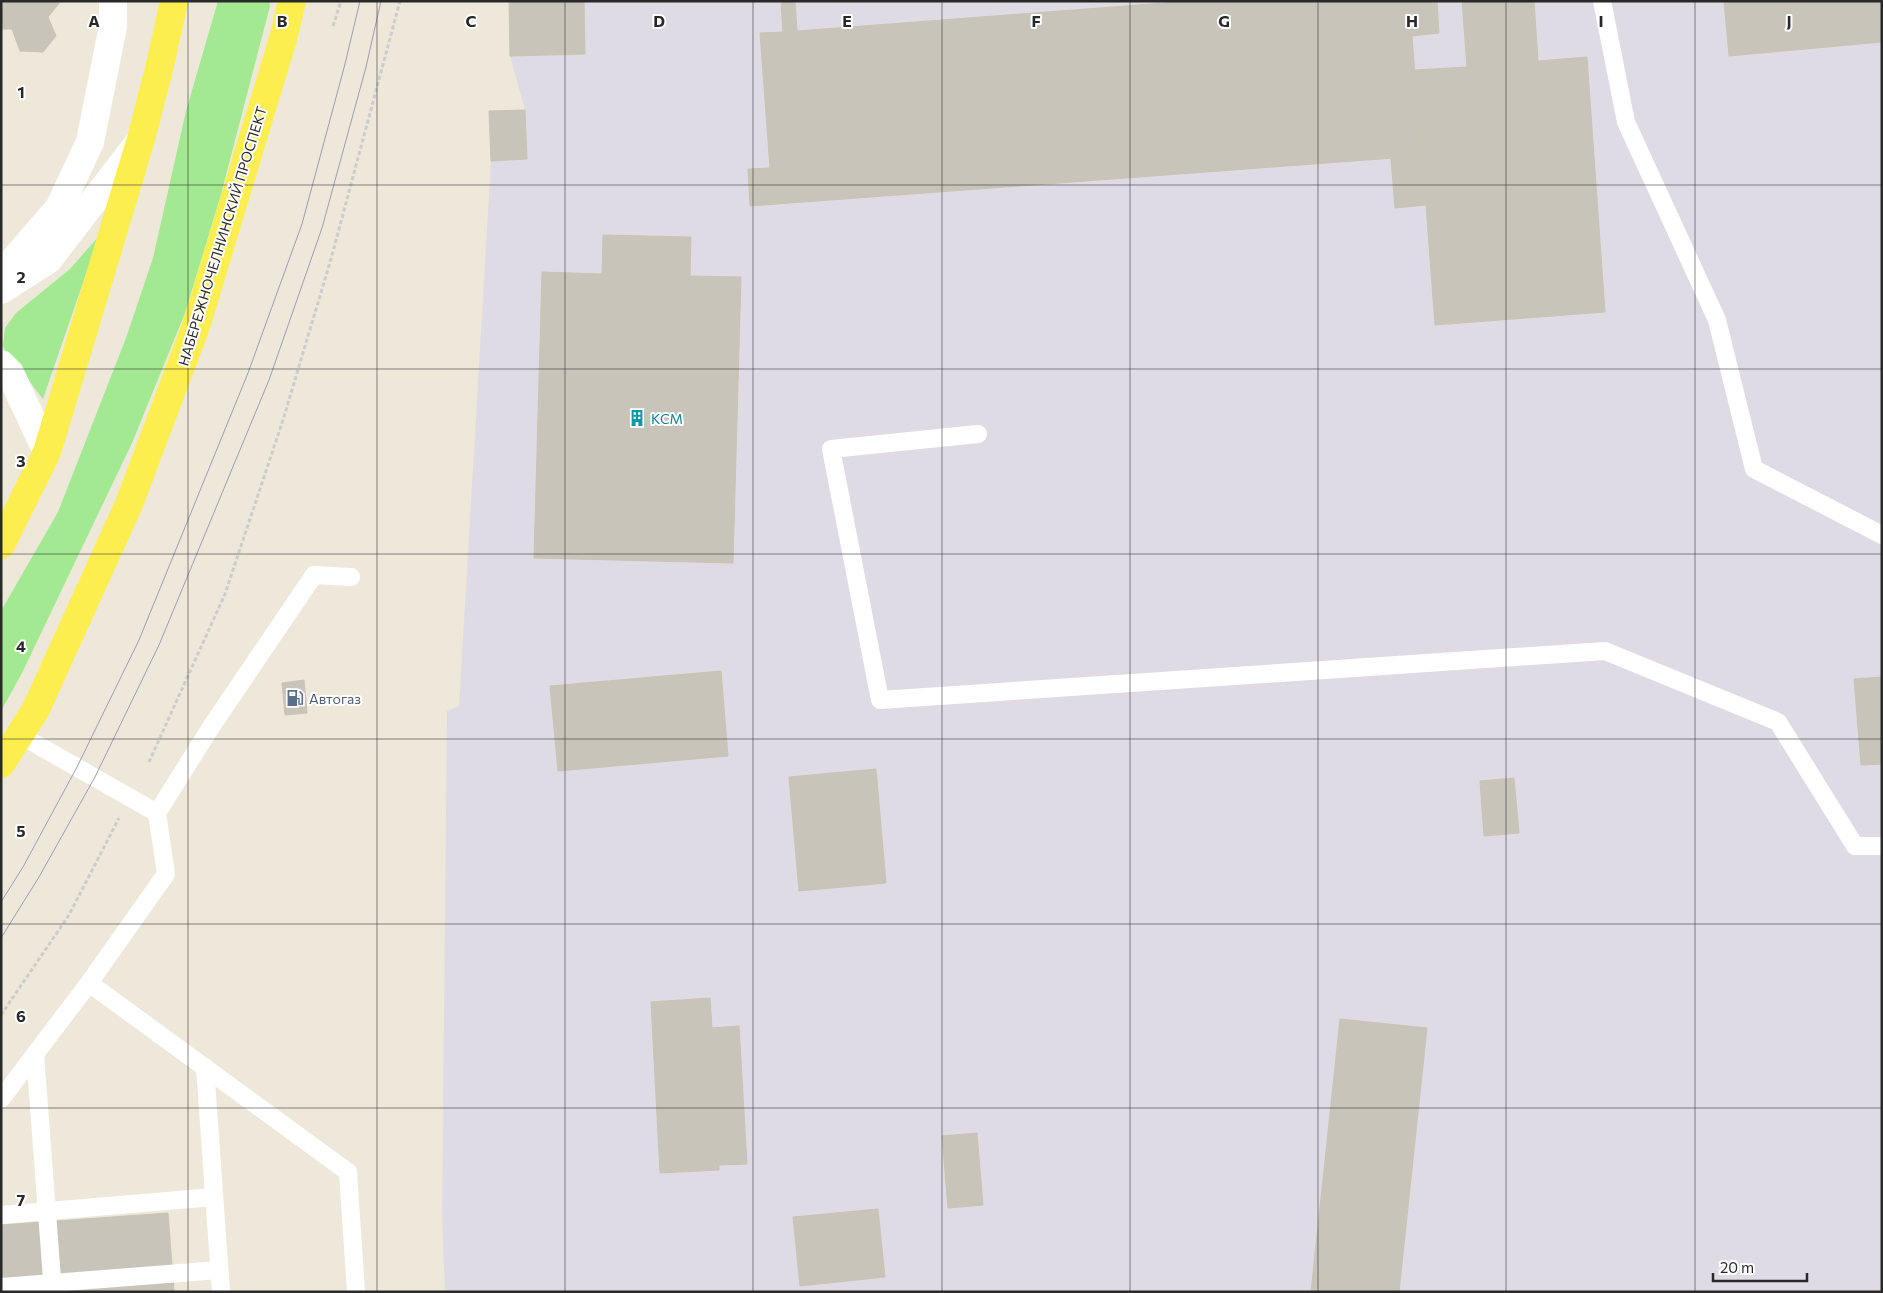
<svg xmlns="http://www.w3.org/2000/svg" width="1883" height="1293" font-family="Commissioner,sans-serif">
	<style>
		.industrial { fill: #dfdbe5 }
		.green { fill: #a2e991 }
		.building { fill: #c8c4ba; stroke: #c8c4b3 }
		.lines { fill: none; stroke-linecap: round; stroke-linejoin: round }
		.path { stroke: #ccc; stroke-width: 3; stroke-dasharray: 4 2.5; stroke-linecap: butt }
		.service { stroke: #fff; stroke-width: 18 }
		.minor { stroke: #fff; stroke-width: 28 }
		.tertiary { stroke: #fff; stroke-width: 28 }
		.primary { stroke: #fdee4f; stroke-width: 28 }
		.tram { stroke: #9c9cb6; stroke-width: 1 }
		.grid { fill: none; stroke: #292929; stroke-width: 1; stroke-opacity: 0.55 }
		.labels { text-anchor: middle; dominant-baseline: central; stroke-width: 4; stroke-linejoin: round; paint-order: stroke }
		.street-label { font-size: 14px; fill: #292929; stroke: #fff }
		.culture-label { font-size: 14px; fill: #0d838f; stroke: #fff; text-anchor: start }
		.service-label { font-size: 14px; fill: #4e5e75; stroke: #fff; text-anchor: start }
		.grid-label { font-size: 16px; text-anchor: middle; font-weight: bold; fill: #292929; stroke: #fff; stroke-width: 4; stroke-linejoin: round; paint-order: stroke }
	</style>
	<rect width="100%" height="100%" fill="#ede8da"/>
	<!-- industrial -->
	<path class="industrial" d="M 584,1 L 1882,1 L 1882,1292 L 445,1292 L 442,1218 L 447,711 L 459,706 L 491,161 L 489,111 L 525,110 L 510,56 L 585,54 Z"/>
	<!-- green -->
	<g class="green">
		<path d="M 218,1 L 269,1 L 270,6 L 220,198 L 185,313 L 132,443 L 22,673 L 1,711 L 1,611 L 58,512 L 126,338 L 153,258 L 186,111 Z"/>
		<path d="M 99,236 L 43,399 L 19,368 L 7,356 L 3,346 L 5,328 L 16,313 L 70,269 Z"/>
	</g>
	<!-- building -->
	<g class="building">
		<path d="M 1,1 L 61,1 L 48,17 L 56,36 L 43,52 L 20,51 L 12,29 L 1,29 Z"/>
		<path d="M 509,1 L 584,1 L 585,54 L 510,56 Z"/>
		<path d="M 781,1 L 795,1 L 797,31 L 1191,1 L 1437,1 L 1439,33 L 1412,36 L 1421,156 L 750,206 L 748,169 L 770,168 L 760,33 L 783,32 Z"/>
		<path d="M 1462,1 L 1534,1 L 1538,61 L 1587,57 L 1605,312 L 1435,325 L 1426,205 L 1395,208 L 1391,159 L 1421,156 L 1415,70 L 1467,67 Z"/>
		<path d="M 1724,1 L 1882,1 L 1882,42 L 1729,56 Z"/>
		<path d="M 525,110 L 527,159 L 491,161 L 489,111 Z"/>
		<path d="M 603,235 L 691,237 L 690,276 L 741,277 L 733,563 L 534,558 L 542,272 L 602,274 Z"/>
		<path d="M 721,671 L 728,756 L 558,771 L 550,686 Z"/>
		<path d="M 1882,677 L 1882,764 L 1861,765 L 1854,679 Z"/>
		<path d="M 304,680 L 307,713 L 285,715 L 282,683 Z"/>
		<path d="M 876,769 L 886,883 L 799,891 L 789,777 Z"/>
		<path d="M 1514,778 L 1519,833 L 1484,836 L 1480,781 Z"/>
		<path d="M 710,998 L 712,1028 L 739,1026 L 747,1164 L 719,1165 L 719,1170 L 660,1173 L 651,1002 Z"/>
		<path d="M 1340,1019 L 1427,1028 L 1399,1292 L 1311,1292 Z"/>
		<path d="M 977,1133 L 983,1205 L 948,1208 L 942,1136 Z"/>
		<path d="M 878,1209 L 885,1277 L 800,1286 L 793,1217 Z"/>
		<path d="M 168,1213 L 174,1292 L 1,1292 L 1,1225 Z"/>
	</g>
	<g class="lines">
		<!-- path -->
		<g class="path">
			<path d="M 333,26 L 341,1"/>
			<path d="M 149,762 L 225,594 L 283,420 L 331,259 L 400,1"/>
			<path d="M 1,1015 L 69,915 L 119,818"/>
		</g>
		<!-- service -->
		<g class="service">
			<path d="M 1602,1 L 1626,122 L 1717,320 L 1754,469 L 1882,535"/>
			<path d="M 978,434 L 831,449 L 880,700 L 1605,651 L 1778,722 L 1855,846 L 1882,846"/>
			<path d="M 157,813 L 211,727 L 314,575 L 351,577"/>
			<path d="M 89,983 L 348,1172 L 356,1292"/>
			<path d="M 35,1054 L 53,1292"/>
			<path d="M 205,1067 L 221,1292"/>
			<path d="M 1,1099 L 89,983 L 166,874 L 157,813 L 20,735"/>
			<path d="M 1,1215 L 214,1197"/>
			<path d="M 1,1287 L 219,1270"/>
		</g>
		<!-- minor -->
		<path class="minor" d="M 1,275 L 59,208 L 90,142 L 113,26 L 113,1"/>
		<!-- tertiary -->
		<g class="tertiary">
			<path d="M 1,290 L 48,260 L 140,141"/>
			<path d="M 1,364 L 10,373 L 47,452"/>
		</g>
		<!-- primary -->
		<g class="primary">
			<path d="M 1,545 L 47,452 L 141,139 L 160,65 L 174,1"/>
			<path d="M 1,764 L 36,709 L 129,504 L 196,326 L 283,39 L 292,1"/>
		</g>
		<!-- tram -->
		<g class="tram">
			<path d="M 1,902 L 23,867 L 77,767 L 139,640 L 248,373 L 302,224 L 345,64 L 360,1"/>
			<path d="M 1,938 L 39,877 L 95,777 L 159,645 L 269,380 L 322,228 L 366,67 L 381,1"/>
		</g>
	</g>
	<!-- grid -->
	<path class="grid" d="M 188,1 L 188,1292M 377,1 L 377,1292M 565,1 L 565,1292M 753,1 L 753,1292M 942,1 L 942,1292M 1130,1 L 1130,1292M 1318,1 L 1318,1292M 1506,1 L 1506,1292M 1695,1 L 1695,1292M 1,185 L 1882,185M 1,369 L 1882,369M 1,554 L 1882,554M 1,739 L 1882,739M 1,924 L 1882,924M 1,1108 L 1882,1108"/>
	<!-- icons -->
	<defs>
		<g id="building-bare" transform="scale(1.35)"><path d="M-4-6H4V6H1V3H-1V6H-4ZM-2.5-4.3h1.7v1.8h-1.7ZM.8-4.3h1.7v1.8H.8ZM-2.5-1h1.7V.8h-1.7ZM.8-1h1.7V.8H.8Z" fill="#0f9aa8" stroke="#fff" stroke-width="2.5" paint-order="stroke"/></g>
		<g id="fuel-bare" transform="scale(1.35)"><path d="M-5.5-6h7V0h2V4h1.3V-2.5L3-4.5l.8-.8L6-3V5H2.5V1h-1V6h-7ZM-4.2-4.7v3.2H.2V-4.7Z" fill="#5c6f8a" stroke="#fff" stroke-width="2.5" paint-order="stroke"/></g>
	</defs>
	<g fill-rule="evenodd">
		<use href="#building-bare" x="637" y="418"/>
		<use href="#fuel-bare" x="295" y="698"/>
	</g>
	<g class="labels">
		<!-- street labels -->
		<g class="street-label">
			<text transform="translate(222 236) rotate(-73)">НАБЕРЕЖНОЧЕЛНИНСКИЙ ПРОСПЕКТ</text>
		</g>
		<!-- culture labels -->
		<g class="culture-label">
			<text x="651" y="418">КСМ</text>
		</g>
		<!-- service labels -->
		<g class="service-label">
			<text x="309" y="698">Автогаз</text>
		</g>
	</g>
	<g class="grid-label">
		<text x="94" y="27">A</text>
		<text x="282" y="27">B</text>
		<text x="471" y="27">C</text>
		<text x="659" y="27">D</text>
		<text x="847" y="27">E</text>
		<text x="1036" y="27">F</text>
		<text x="1224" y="27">G</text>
		<text x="1412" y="27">H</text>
		<text x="1601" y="27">I</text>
		<text x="1789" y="27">J</text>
		<text x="21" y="98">1</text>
		<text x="21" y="283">2</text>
		<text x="21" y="467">3</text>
		<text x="21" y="652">4</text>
		<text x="21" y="837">5</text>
		<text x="21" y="1022">6</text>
		<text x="21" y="1206">7</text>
	</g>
	<!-- border -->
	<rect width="1883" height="1293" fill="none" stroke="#292929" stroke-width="5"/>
	<!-- scale -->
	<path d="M1713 1273v8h94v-8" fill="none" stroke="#292929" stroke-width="2.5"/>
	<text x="1720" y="1273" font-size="15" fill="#292929" stroke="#ffffff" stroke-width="4" paint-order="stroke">20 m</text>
</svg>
